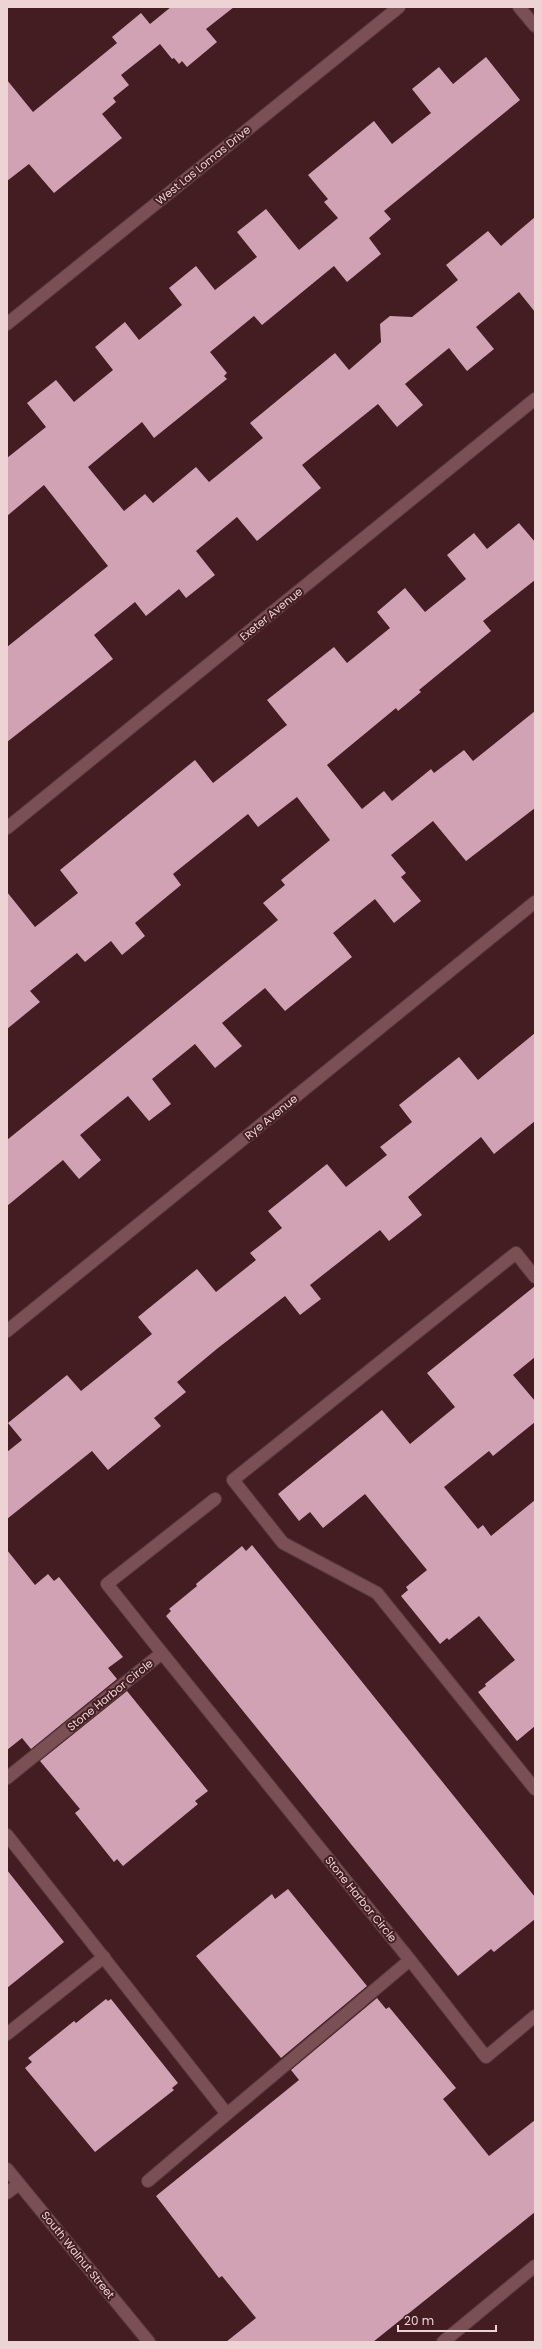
<svg xmlns="http://www.w3.org/2000/svg" width="542" height="2349" font-family="Poppins,sans-serif">
	<style>
		.building { fill: #d0a2b3 }
		.lines { fill: none; stroke-linecap: round; stroke-linejoin: round }
		.minor-casing { stroke: #5a3b3f; stroke-width: 14 }
		.minor { stroke: #7b5054; stroke-width: 12 }
		.labels { text-anchor: middle; dominant-baseline: central; stroke-width: 4; stroke-linejoin: round; paint-order: stroke }
		.street-label { font-size: 11px; fill: #edd3d4; stroke: #431d22 }
	</style>
	<rect width="100%" height="100%" fill="#431d22"/>
	<!-- building -->
	<g class="building">
		<path d="M 171,7 L 234,7 L 206,29 L 217,42 L 187,67 L 182,61 L 179,64 L 174,58 L 172,59 L 160,44 L 121,75 L 129,85 L 113,98 L 116,102 L 102,114 L 122,138 L 54,193 L 29,164 L 7,181 L 7,80 L 33,112 L 117,43 L 112,37 L 141,13 L 150,24 Z"/>
		<path d="M 486,57 L 520,100 L 384,211 L 391,219 L 369,238 L 381,254 L 347,282 L 334,266 L 262,325 L 254,316 L 210,352 L 227,373 L 224,376 L 227,379 L 154,438 L 142,422 L 88,467 L 124,511 L 145,494 L 153,503 L 196,467 L 209,482 L 263,438 L 250,423 L 335,353 L 349,370 L 381,342 L 380,324 L 390,316 L 412,317 L 458,280 L 446,265 L 488,231 L 501,246 L 535,217 L 535,312 L 519,292 L 476,327 L 494,349 L 467,371 L 449,348 L 405,384 L 423,405 L 397,427 L 378,404 L 302,465 L 321,488 L 257,541 L 237,517 L 196,551 L 215,575 L 186,598 L 179,589 L 146,616 L 135,602 L 94,635 L 113,659 L 7,742 L 7,647 L 108,566 L 44,485 L 7,516 L 7,458 L 46,427 L 27,403 L 56,380 L 74,402 L 113,370 L 95,347 L 125,322 L 139,340 L 182,305 L 169,288 L 196,266 L 215,290 L 257,257 L 237,232 L 266,209 L 299,250 L 338,218 L 324,202 L 328,199 L 308,175 L 374,121 L 392,144 L 431,113 L 412,89 L 439,67 L 453,84 Z"/>
		<path d="M 519,523 L 535,542 L 535,580 L 483,621 L 491,631 L 419,690 L 421,692 L 398,711 L 396,708 L 327,765 L 362,809 L 384,791 L 392,801 L 431,769 L 434,773 L 464,750 L 473,761 L 535,711 L 535,808 L 466,861 L 433,821 L 391,855 L 406,873 L 401,877 L 421,901 L 394,923 L 375,899 L 333,933 L 352,957 L 285,1011 L 265,988 L 222,1023 L 242,1046 L 215,1068 L 195,1044 L 152,1079 L 171,1104 L 149,1121 L 128,1096 L 80,1135 L 101,1160 L 79,1179 L 63,1160 L 7,1206 L 7,1140 L 278,920 L 263,903 L 285,885 L 281,880 L 330,840 L 297,797 L 258,827 L 248,814 L 173,874 L 181,885 L 135,923 L 145,936 L 122,955 L 111,941 L 85,962 L 77,953 L 30,991 L 40,1002 L 7,1029 L 7,892 L 35,927 L 78,893 L 60,870 L 195,760 L 213,783 L 287,725 L 267,700 L 334,647 L 347,663 L 390,628 L 377,612 L 405,588 L 425,612 L 466,579 L 447,555 L 474,533 L 487,549 Z"/>
		<path d="M 535,1033 L 535,1121 L 494,1154 L 481,1137 L 408,1197 L 422,1215 L 389,1241 L 380,1230 L 310,1285 L 321,1299 L 300,1315 L 285,1296 L 218,1348 L 177,1382 L 186,1392 L 154,1418 L 161,1426 L 108,1470 L 92,1451 L 7,1519 L 7,1452 L 22,1440 L 8,1423 L 67,1375 L 81,1391 L 152,1334 L 138,1317 L 197,1269 L 216,1292 L 256,1260 L 250,1253 L 282,1228 L 268,1211 L 327,1164 L 346,1187 L 387,1155 L 380,1147 L 412,1122 L 399,1105 L 459,1057 L 478,1080 Z"/>
		<path d="M 535,1286 L 535,1357 L 513,1375 L 535,1401 L 535,1422 L 493,1456 L 489,1451 L 444,1487 L 478,1529 L 483,1525 L 491,1536 L 535,1500 L 535,1726 L 517,1741 L 478,1692 L 486,1686 L 485,1684 L 515,1660 L 479,1616 L 449,1640 L 447,1638 L 440,1644 L 401,1596 L 408,1590 L 406,1587 L 427,1570 L 365,1494 L 323,1528 L 310,1512 L 299,1521 L 278,1494 L 382,1410 L 410,1444 L 455,1407 L 427,1373 Z"/>
		<path d="M 252,1545 L 535,1897 L 535,1919 L 494,1952 L 491,1949 L 458,1976 L 166,1616 L 171,1611 L 169,1609 L 197,1586 L 196,1584 L 242,1546 L 246,1551 Z"/>
		<path d="M 7,1550 L 35,1585 L 48,1574 L 54,1581 L 59,1577 L 123,1657 L 108,1668 L 117,1679 L 31,1749 L 22,1738 L 7,1750 Z"/>
		<path d="M 127,1691 L 208,1791 L 195,1801 L 198,1804 L 123,1866 L 117,1859 L 114,1862 L 75,1813 L 80,1809 L 40,1761 Z"/>
		<path d="M 7,1870 L 64,1942 L 7,1988 Z"/>
		<path d="M 288,1889 L 367,1986 L 281,2058 L 196,1956 L 272,1894 L 275,1899 Z"/>
		<path d="M 377,1998 L 386,2009 L 389,2007 L 456,2088 L 443,2099 L 489,2156 L 535,2120 L 535,2212 L 373,2342 L 226,2342 L 256,2318 L 222,2276 L 219,2278 L 156,2196 L 299,2080 L 291,2070 Z"/>
		<path d="M 106,1999 L 108,2001 L 111,1999 L 178,2083 L 172,2088 L 174,2090 L 95,2152 L 25,2068 L 32,2062 L 28,2058 L 74,2021 L 76,2023 Z"/>
	</g>
	<g class="lines">
		<!-- minor casing -->
		<g class="minor-casing">
			<g id="minor">
				<path d="M 519,7 L 535,26"/>
				<path d="M 7,324 L 399,7"/>
				<path d="M 7,828 L 535,399"/>
				<path d="M 535,1277 L 516,1253 L 233,1480 L 283,1543 L 377,1593 L 535,1789"/>
				<path d="M 7,1331 L 535,902"/>
				<path d="M 162,1653 L 107,1584 L 215,1499"/>
				<path d="M 7,1778 L 162,1653 L 410,1960 L 227,2114 L 7,1835"/>
				<path d="M 410,1960 L 486,2057 L 535,2016"/>
				<path d="M 7,2034 L 104,1957"/>
				<path d="M 7,2169 L 149,2342"/>
				<path d="M 148,2181 L 227,2114"/>
				<path d="M 7,2193 L 19,2184"/>
				<path d="M 443,2342 L 535,2266"/>
			</g>
		</g>
		<!-- minor -->
		<use href="#minor" class="minor"/>
	</g>
	<g class="labels">
		<!-- street labels -->
		<g class="street-label">
			<text transform="translate(203 165) rotate(-39)">West Las Lomas Drive</text>
			<text transform="translate(271 614) rotate(-39)">Exeter Avenue</text>
			<text transform="translate(271 1117) rotate(-39)">Rye Avenue</text>
			<text transform="translate(110 1695) rotate(-39)">Stone Harbor Circle</text>
			<text transform="translate(361 1899) rotate(51)">Stone Harbor Circle</text>
			<text transform="translate(78 2255) rotate(51)">South Walnut Street</text>
		</g>
	</g>
	<!-- border -->
	<rect width="542" height="2349" fill="none" stroke="#edd3d4" stroke-width="16"/>
	<!-- scale -->
	<path d="M398 2325v6h98v-6" fill="none" stroke="#edd3d4" stroke-width="2"/>
	<text x="404" y="2325" font-size="12" fill="#edd3d4" stroke="#431d22" stroke-width="3" paint-order="stroke">20 m</text>
</svg>
